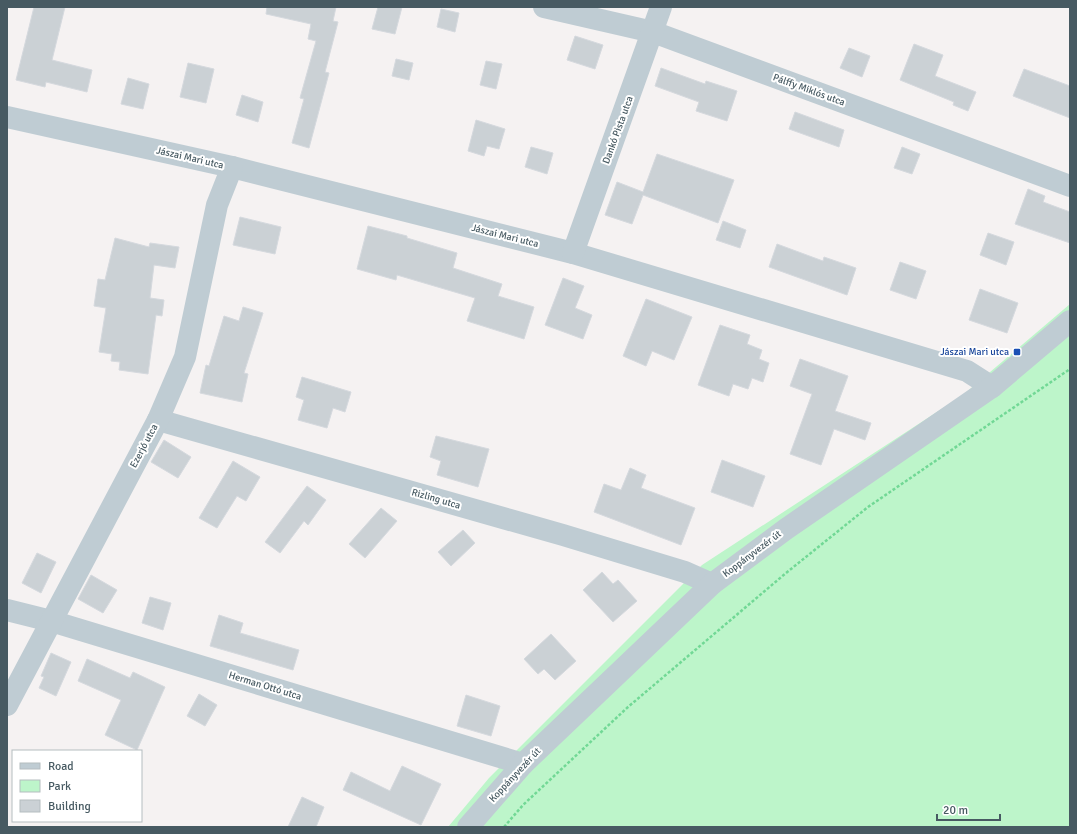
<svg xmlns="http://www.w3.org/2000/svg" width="1077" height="834" font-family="Signika,sans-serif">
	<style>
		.green { fill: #bdf5ca }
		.building { fill: #cbd1d5; stroke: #d5d9de }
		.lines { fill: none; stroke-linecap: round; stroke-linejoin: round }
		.path { stroke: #71d895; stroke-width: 2.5; stroke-dasharray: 3 2; stroke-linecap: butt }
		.minor { stroke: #bfccd3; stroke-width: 22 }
		.transit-dot { fill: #1a4fb4; stroke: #fff; stroke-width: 1.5 }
		.labels { text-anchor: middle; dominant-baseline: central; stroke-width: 4; stroke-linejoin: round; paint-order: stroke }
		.street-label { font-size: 10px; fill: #475a62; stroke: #fff }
		.transit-label { font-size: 10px; fill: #164399; stroke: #fff; text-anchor: end }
	</style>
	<rect width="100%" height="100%" fill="#f5f2f2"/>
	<!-- green -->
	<path class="green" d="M 1070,304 L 1070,827 L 448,827 L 489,778 L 702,565 L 963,395 Z"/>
	<!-- building -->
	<g class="building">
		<path d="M 34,7 L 65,7 L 52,60 L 92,70 L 87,92 L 46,82 L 45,87 L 16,80 Z"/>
		<path d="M 267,7 L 336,7 L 333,21 L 338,22 L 325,72 L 329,73 L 309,148 L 292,143 L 304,99 L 300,98 L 316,41 L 308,39 L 311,24 L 266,14 Z"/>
		<path d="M 378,7 L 402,7 L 395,34 L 372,29 Z"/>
		<path d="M 441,9 L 459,13 L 455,32 L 437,27 Z"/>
		<path d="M 575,36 L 603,45 L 595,69 L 567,60 Z"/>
		<path d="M 914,44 L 943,55 L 935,76 L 976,92 L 968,111 L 953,105 L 954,102 L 900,80 Z"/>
		<path d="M 849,48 L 870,56 L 862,77 L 840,68 Z"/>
		<path d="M 396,59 L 413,63 L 409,80 L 392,76 Z"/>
		<path d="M 486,61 L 502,64 L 496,89 L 480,85 Z"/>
		<path d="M 188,63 L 214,69 L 206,103 L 180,97 Z"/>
		<path d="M 661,68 L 705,84 L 706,81 L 737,91 L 727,121 L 696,111 L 699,102 L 655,86 Z"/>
		<path d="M 1024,69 L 1070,86 L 1070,118 L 1013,96 Z"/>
		<path d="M 128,78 L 149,84 L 143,109 L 121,104 Z"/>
		<path d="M 242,95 L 263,102 L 258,122 L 236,115 Z"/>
		<path d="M 795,112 L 844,130 L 839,147 L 789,129 Z"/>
		<path d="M 476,120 L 505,129 L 499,149 L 487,146 L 484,156 L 468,151 Z"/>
		<path d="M 531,147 L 553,153 L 547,174 L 525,167 Z"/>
		<path d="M 902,147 L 920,154 L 912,174 L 894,168 Z"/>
		<path d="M 657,154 L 734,180 L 718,223 L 643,195 L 632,224 L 605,215 L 617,182 L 643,192 Z"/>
		<path d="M 1028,189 L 1045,196 L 1043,202 L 1070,212 L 1070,243 L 1015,224 Z"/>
		<path d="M 240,217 L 281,227 L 275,254 L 233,245 Z"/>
		<path d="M 723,221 L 746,230 L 740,248 L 716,240 Z"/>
		<path d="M 368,226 L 407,236 L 407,238 L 457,253 L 453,268 L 502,284 L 498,296 L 534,307 L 524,339 L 467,321 L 475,298 L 397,275 L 396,280 L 357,269 Z"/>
		<path d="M 988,233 L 1014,242 L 1006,265 L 980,255 Z"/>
		<path d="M 115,238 L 149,247 L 150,243 L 179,247 L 175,268 L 154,265 L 150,298 L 164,300 L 162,316 L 156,315 L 148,374 L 119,370 L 120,362 L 111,361 L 112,354 L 99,352 L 106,308 L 94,306 L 98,279 L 105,280 Z"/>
		<path d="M 777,244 L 823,261 L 824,257 L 856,268 L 847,295 L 769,267 Z"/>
		<path d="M 900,262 L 926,271 L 916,299 L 890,290 Z"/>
		<path d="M 563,278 L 584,286 L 575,308 L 592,315 L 583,339 L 545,325 Z"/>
		<path d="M 980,289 L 1018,303 L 1007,333 L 969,320 Z"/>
		<path d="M 646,299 L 692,317 L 674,360 L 652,351 L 646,366 L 623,356 Z"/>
		<path d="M 243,307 L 263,313 L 244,373 L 248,374 L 242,402 L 200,393 L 206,365 L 209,366 L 224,316 L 239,321 Z"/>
		<path d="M 720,325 L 750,335 L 747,344 L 762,350 L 759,359 L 769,363 L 763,382 L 752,378 L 748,389 L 733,384 L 729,396 L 698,385 Z"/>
		<path d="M 800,359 L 848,376 L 835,411 L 871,423 L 865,440 L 834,429 L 821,465 L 790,454 L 812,394 L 790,386 Z"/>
		<path d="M 302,377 L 351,392 L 345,412 L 333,408 L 327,428 L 298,420 L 304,400 L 296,397 Z"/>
		<path d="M 436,436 L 489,449 L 478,487 L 437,475 L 441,461 L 430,457 Z"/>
		<path d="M 164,440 L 191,457 L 178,478 L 151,462 Z"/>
		<path d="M 722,460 L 765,476 L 753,507 L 711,492 Z"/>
		<path d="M 233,461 L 260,477 L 246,501 L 237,496 L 217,528 L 199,518 Z"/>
		<path d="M 630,468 L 646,475 L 641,488 L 695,508 L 681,545 L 594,512 L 604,484 L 621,490 Z"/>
		<path d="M 307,486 L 326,500 L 308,525 L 304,521 L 280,553 L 265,542 Z"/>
		<path d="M 381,508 L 397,521 L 365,558 L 349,544 Z"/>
		<path d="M 463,530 L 475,543 L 451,566 L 438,552 Z"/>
		<path d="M 37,553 L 56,562 L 41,593 L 22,583 Z"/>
		<path d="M 602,572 L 613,584 L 618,580 L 637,601 L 613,622 L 583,590 Z"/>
		<path d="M 91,575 L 117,590 L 103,613 L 78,599 Z"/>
		<path d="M 150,597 L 171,603 L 163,630 L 142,623 Z"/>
		<path d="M 219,615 L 243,623 L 240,633 L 299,650 L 293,670 L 210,646 Z"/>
		<path d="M 551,634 L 576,661 L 555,680 L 544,669 L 538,674 L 524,659 Z"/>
		<path d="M 51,653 L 71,662 L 56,696 L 39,688 L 44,677 L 41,676 Z"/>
		<path d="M 87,659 L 130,678 L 133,672 L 165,687 L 137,750 L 105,735 L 121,700 L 78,681 Z"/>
		<path d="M 199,694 L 217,705 L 205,726 L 187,716 Z"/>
		<path d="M 466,695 L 500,706 L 491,736 L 457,726 Z"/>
		<path d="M 402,766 L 441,784 L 421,825 L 343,790 L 351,772 L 390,791 Z"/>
		<path d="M 302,797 L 324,807 L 316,827 L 288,827 Z"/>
	</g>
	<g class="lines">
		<!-- path -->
		<path class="path" d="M 504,827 L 523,805 L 628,707 L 786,573 L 868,507 L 1070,369"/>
		<!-- minor -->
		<g class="minor">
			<path d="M 544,7 L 653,32 L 1070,186"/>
			<path d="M 7,117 L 232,167 L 573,253 L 967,371 L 992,387"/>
			<path d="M 573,253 L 661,7"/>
			<path d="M 158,420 L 563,535 L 685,572 L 712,584"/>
			<path d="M 7,610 L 51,621 L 523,764"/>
			<path d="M 7,705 L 158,420 L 185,357 L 217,205 L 232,167"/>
			<path d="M 468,827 L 523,764 L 712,584 L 786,529 L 992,387 L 1070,321"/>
		</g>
	</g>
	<!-- markers -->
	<rect class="transit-dot" x="1013" y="348" width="8" height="8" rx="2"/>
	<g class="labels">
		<!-- street labels -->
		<g class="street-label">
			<text transform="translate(809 90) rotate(20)">Pálffy Miklós utca</text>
			<text transform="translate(618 130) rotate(-70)">Dankó Pista utca</text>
			<text transform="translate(190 158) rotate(13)">Jászai Mari utca</text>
			<text transform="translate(505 236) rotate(14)">Jászai Mari utca</text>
			<text transform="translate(144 446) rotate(-62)">Ezerjó utca</text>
			<text transform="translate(436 499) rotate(16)">Rizling utca</text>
			<text transform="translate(752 554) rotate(-37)">Koppányvezér út</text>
			<text transform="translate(265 686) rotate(17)">Herman Ottó utca</text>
			<text transform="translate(515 775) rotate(-47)">Koppányvezér út</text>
		</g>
		<!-- transit labels -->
		<g class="transit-label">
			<text x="1009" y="352">Jászai Mari utca</text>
		</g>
	</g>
	<!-- border -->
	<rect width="1077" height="834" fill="none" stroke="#475a62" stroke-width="16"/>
	<!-- legend -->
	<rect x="12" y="750" width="130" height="72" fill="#ffffff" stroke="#b5bdc0"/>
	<rect x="20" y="763" width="20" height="6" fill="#bfccd3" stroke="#b5bdc0"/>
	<text x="48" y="770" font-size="12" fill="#475a62">Road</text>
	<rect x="20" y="780" width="20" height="12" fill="#bdf5ca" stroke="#b5bdc0"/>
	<text x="48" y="790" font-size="12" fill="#475a62">Park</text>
	<rect x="20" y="800" width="20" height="12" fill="#cbd1d5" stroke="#b5bdc0"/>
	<text x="48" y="810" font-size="12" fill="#475a62">Building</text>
	<!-- scale -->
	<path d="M937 814v6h63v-6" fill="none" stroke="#475a62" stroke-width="2"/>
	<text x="943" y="814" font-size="12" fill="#475a62" stroke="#ffffff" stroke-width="3" paint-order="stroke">20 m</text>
</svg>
